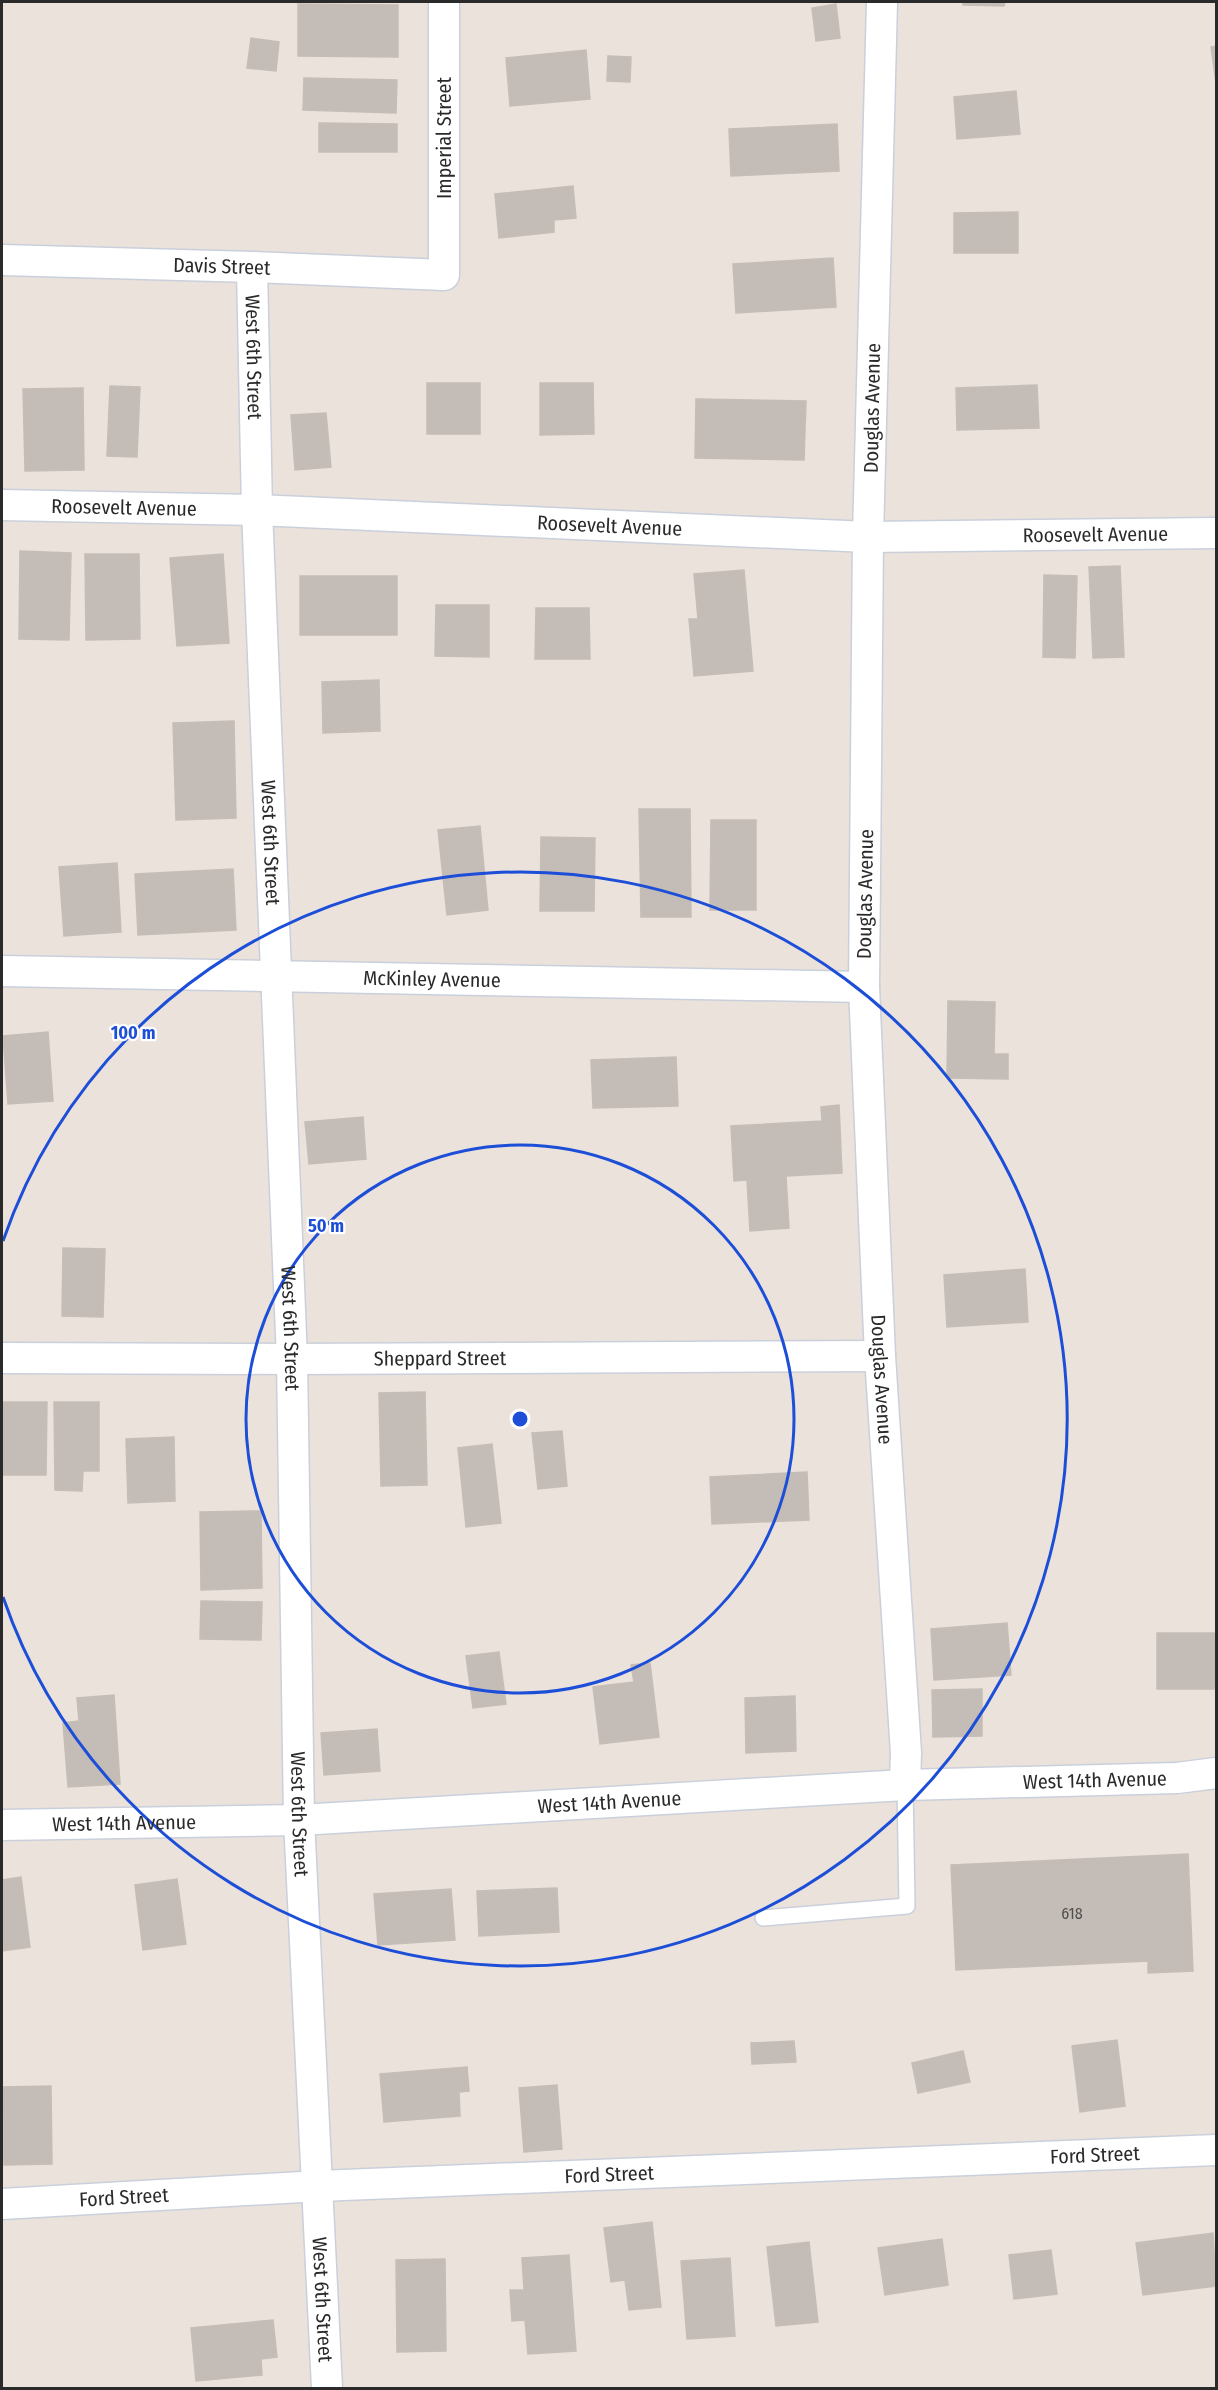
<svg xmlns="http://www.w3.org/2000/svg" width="1218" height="2390" font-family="'Fira Sans Condensed',sans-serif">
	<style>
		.building { fill: #c4bdb7; stroke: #c6bdb6; stroke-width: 1.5 }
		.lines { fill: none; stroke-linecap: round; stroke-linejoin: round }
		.service-casing { stroke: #cad0db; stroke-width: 18 }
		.minor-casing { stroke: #cad0db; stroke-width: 33 }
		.service { stroke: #fff; stroke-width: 15 }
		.minor { stroke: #fff; stroke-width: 30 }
		.ring { fill: none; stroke: #1d4ed8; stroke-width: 3 }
		.labels { text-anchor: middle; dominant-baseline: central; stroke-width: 4.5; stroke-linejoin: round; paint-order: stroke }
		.number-label { font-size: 16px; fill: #504f4d }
		.street-label { font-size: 20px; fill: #2a2a2a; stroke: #fff }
		.centre { fill: #1d4ed8; stroke: #fff; stroke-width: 3 }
		.ring-label { font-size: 18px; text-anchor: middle; font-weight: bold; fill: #1d4ed8; stroke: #fff; stroke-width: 4.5; stroke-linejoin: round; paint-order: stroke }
	</style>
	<rect width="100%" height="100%" fill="#ebe2dc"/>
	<!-- building -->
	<g class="building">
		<path d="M 963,2 L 1005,2 L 1004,6 L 963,5 Z"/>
		<path d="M 298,4 L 398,5 L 398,57 L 298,56 Z"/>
		<path d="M 836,4 L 840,38 L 816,41 L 812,8 Z"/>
		<path d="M 251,38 L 279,42 L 276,71 L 247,68 Z"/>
		<path d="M 1216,46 L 1216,83 L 1211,47 Z"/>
		<path d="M 586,50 L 590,99 L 510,106 L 506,58 Z"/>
		<path d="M 608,56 L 631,57 L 630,82 L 607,81 Z"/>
		<path d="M 304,78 L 397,80 L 396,113 L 303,110 Z"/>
		<path d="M 1016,91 L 1020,134 L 957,139 L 954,97 Z"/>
		<path d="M 319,123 L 397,124 L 397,152 L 319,152 Z"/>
		<path d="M 837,124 L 839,171 L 731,176 L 729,129 Z"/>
		<path d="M 573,186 L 576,218 L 554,220 L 554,232 L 499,238 L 495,194 Z"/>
		<path d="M 1018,212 L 1018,253 L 954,253 L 954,213 Z"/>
		<path d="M 833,258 L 836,307 L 736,313 L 733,264 Z"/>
		<rect x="427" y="383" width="53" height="51"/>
		<path d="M 540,383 L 593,383 L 594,434 L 540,435 Z"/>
		<path d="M 1037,385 L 1039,428 L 957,430 L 956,388 Z"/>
		<path d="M 110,386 L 140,387 L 137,457 L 107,456 Z"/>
		<path d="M 83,388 L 84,470 L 25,471 L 23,389 Z"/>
		<path d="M 696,399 L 806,401 L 804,460 L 695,458 Z"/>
		<path d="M 326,413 L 331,467 L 295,470 L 291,415 Z"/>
		<path d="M 20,551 L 71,553 L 69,640 L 19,639 Z"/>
		<path d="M 85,554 L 139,554 L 140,639 L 86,640 Z"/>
		<path d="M 223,554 L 229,643 L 177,646 L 170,558 Z"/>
		<path d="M 1120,566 L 1124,657 L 1093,658 L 1089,567 Z"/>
		<path d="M 744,570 L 753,671 L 694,676 L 689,619 L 698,619 L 694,574 Z"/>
		<path d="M 1044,575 L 1077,576 L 1075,658 L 1043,657 Z"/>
		<rect x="300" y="576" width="97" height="59"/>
		<path d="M 436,605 L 489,605 L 489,657 L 435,656 Z"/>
		<path d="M 536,608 L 589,608 L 590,659 L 535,659 Z"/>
		<path d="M 379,680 L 380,731 L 323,733 L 322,682 Z"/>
		<path d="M 234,721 L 236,818 L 176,820 L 173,723 Z"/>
		<path d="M 639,809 L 690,809 L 691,917 L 641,917 Z"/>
		<path d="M 711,820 L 756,820 L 756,910 L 710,910 Z"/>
		<path d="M 480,826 L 488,910 L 447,915 L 438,830 Z"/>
		<path d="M 541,837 L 595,838 L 594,911 L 540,911 Z"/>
		<path d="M 117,863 L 121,932 L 64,936 L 59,867 Z"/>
		<path d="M 233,869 L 236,930 L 138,935 L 135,874 Z"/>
		<path d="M 948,1001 L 995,1002 L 994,1054 L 1008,1054 L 1008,1079 L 947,1078 Z"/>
		<path d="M 48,1032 L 53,1101 L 8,1104 L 3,1036 Z"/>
		<path d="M 676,1057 L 678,1106 L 593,1108 L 591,1060 Z"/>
		<path d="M 839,1105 L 842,1173 L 786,1176 L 789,1228 L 750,1231 L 747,1180 L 734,1181 L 731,1126 L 822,1121 L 821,1107 Z"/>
		<path d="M 363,1117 L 366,1159 L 309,1164 L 305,1122 Z"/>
		<path d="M 63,1248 L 105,1249 L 103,1317 L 62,1316 Z"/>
		<path d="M 1025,1269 L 1028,1322 L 947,1327 L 944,1275 Z"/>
		<path d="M 425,1392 L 427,1485 L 381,1486 L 379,1393 Z"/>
		<path d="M 2,1402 L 47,1402 L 46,1475 L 2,1475 Z"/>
		<path d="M 54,1402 L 99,1402 L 99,1471 L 83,1471 L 82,1491 L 55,1490 Z"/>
		<path d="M 562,1431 L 567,1486 L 538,1489 L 532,1433 Z"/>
		<path d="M 174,1437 L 175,1501 L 128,1503 L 126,1439 Z"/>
		<path d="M 492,1444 L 501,1523 L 466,1527 L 458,1448 Z"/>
		<path d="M 807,1472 L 809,1520 L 712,1524 L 710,1477 Z"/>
		<path d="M 261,1511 L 262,1588 L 201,1590 L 200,1512 Z"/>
		<path d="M 201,1601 L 262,1602 L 261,1640 L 200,1639 Z"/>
		<path d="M 1007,1623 L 1011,1675 L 934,1680 L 931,1629 Z"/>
		<rect x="1157" y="1633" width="58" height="56"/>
		<path d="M 499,1652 L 506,1704 L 473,1708 L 466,1656 Z"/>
		<path d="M 650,1663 L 659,1737 L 600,1744 L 593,1687 L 634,1682 L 631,1665 Z"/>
		<path d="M 982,1689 L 982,1736 L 933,1737 L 932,1690 Z"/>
		<path d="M 114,1695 L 120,1784 L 68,1787 L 63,1723 L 79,1721 L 77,1698 Z"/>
		<path d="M 795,1696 L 796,1751 L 746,1753 L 745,1698 Z"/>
		<path d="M 377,1729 L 380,1771 L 324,1775 L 321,1733 Z"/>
		<path d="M 1188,1854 L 1193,1971 L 1148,1973 L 1148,1961 L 956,1970 L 951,1865 Z"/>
		<path d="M 21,1877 L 30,1947 L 2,1951 L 2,1880 Z"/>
		<path d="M 177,1879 L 186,1944 L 143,1950 L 135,1885 Z"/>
		<path d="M 557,1888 L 559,1932 L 479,1936 L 477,1891 Z"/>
		<path d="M 451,1889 L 455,1940 L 378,1945 L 374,1894 Z"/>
		<path d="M 1117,2040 L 1125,2106 L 1080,2112 L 1072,2046 Z"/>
		<path d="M 794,2041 L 796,2062 L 752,2064 L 751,2043 Z"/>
		<path d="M 963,2051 L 970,2082 L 918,2093 L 912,2063 Z"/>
		<path d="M 467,2067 L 469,2091 L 459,2092 L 460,2116 L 384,2122 L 380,2074 Z"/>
		<path d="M 557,2085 L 562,2149 L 524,2152 L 519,2088 Z"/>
		<path d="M 51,2086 L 52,2164 L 4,2165 L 2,2087 Z"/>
		<path d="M 652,2222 L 661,2307 L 629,2310 L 625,2280 L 611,2282 L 604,2228 Z"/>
		<path d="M 1213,2233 L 1216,2286 L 1143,2295 L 1136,2243 Z"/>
		<path d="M 942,2239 L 948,2285 L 885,2295 L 878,2248 Z"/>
		<path d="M 809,2242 L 818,2322 L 776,2326 L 767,2247 Z"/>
		<path d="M 1051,2250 L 1057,2294 L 1014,2299 L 1009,2255 Z"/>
		<path d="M 569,2255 L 576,2351 L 528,2354 L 525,2320 L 512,2321 L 510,2290 L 524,2290 L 522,2258 Z"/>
		<path d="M 730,2258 L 735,2336 L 687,2339 L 681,2261 Z"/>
		<path d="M 445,2259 L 446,2351 L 397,2352 L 396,2260 Z"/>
		<path d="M 273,2320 L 277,2357 L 261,2359 L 262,2375 L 196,2381 L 191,2328 Z"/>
	</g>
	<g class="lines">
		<!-- service casing -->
		<g class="service-casing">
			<path id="service" d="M 763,1918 L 907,1906 L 905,1785"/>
		</g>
		<!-- minor casing -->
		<g class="minor-casing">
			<g id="minor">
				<path id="s1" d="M 882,2 L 868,537 L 864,987 L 880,1356 L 906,1753 L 905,1785"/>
				<path id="s2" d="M 2,260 L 252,267 L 444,275 L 444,2"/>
				<path id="s3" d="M 252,267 L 257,510 L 292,1359 L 299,1820 L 327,2388"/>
				<path id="s4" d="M 2,505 L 257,510 L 868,537 L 1216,533"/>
				<path id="s5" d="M 2,971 L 864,987"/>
				<path id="s6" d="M 2,1358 L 292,1359 L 880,1356"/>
				<path id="s7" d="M 2,1825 L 299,1820 L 905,1785 L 1177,1778 L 1216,1773"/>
				<path id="s8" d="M 2,2204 L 319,2186 L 1216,2150"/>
			</g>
		</g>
		<!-- service -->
		<use href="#service" class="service"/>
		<!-- minor -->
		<use href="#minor" class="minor"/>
	</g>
	<!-- distance rings -->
	<g class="ring">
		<circle cx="520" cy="1419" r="274"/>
		<path d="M3 1241A547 547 0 1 1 3 1597"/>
	</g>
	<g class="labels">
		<!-- number labels -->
		<g class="number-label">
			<text x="1072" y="1913">618</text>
		</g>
		<!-- street labels -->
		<g class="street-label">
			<text transform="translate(444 138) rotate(-90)">Imperial Street</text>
			<text stroke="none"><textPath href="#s2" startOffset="220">Davis Street</textPath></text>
			<text stroke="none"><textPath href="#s3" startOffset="90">West 6th Street</textPath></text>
			<text transform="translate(872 408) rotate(-89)">Douglas Avenue</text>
			<text stroke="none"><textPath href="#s4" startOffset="122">Roosevelt Avenue</textPath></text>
			<text stroke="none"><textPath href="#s4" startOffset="608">Roosevelt Avenue</textPath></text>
			<text stroke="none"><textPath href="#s4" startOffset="1094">Roosevelt Avenue</textPath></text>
			<text stroke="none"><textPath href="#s3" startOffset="576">West 6th Street</textPath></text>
			<text transform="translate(865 894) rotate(-89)">Douglas Avenue</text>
			<text stroke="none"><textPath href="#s5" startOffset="430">McKinley Avenue</textPath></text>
			<text stroke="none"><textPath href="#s3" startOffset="1062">West 6th Street</textPath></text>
			<text stroke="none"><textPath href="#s6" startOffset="438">Sheppard Street</textPath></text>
			<text stroke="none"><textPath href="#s1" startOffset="1378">Douglas Avenue</textPath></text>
			<text stroke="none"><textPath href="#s7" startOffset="1094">West 14th Avenue</textPath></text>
			<text stroke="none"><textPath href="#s7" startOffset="608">West 14th Avenue</textPath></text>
			<text stroke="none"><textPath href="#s3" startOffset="1548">West 6th Street</textPath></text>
			<text stroke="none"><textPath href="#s7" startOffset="122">West 14th Avenue</textPath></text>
			<text stroke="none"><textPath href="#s8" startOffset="1094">Ford Street</textPath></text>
			<text stroke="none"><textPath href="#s8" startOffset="608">Ford Street</textPath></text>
			<text stroke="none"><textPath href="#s8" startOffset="122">Ford Street</textPath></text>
			<text stroke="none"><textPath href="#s3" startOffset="2034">West 6th Street</textPath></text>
		</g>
	</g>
	<circle cx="520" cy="1419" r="9" class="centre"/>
	<g class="ring-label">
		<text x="133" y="1039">100 m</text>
		<text x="326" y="1232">50 m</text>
	</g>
	<!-- border -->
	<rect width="1218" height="2390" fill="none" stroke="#2a2a2a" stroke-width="6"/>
</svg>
